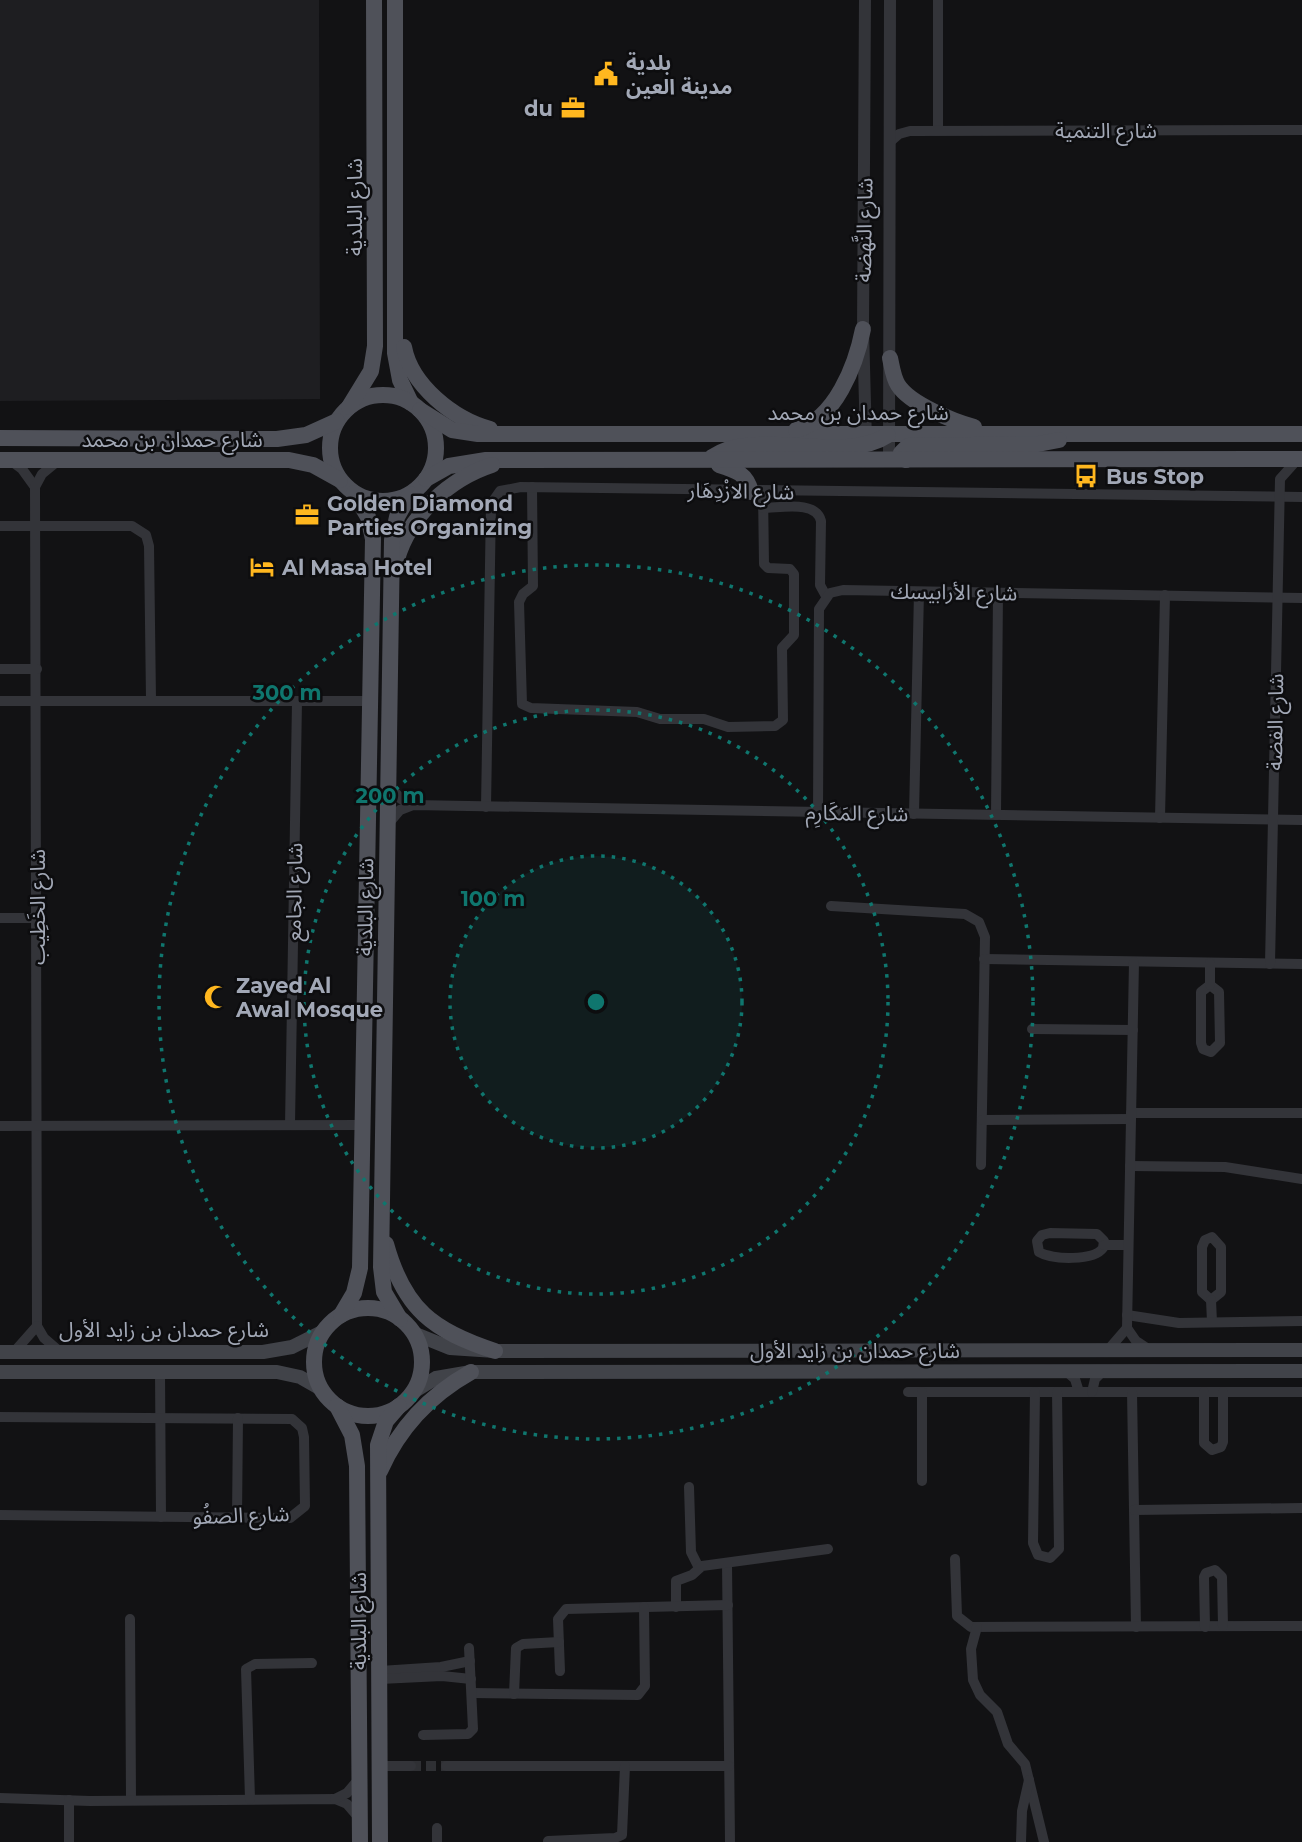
<svg xmlns="http://www.w3.org/2000/svg" width="1302" height="1842" font-family="Montserrat,'Noto Sans Arabic',sans-serif">
	<style>
		.built { fill: #1e1e21 }
		.lines { fill: none; stroke-linecap: round; stroke-linejoin: round }
		.minor-tunnel { stroke: #2f3034; stroke-width: 10; stroke-dasharray: 10 5; stroke-linecap: butt }
		.minor { stroke: #333439; stroke-width: 10 }
		.tertiary { stroke: #333439; stroke-width: 12 }
		.secondary { stroke: #414349; stroke-width: 14 }
		.primary { stroke: #4f5159; stroke-width: 16 }
		.ring { fill: none; stroke: #0f766e; stroke-width: 3.5; stroke-dasharray: 3.5 7 }
		.labels { text-anchor: middle; dominant-baseline: central; stroke-width: 5; stroke-linejoin: round; paint-order: stroke }
		.poi-label { font-size: 21px; font-weight: bold; fill: #a2a8b6; stroke: #0d0d0f; text-anchor: start }
		.street-label { font-size: 21px; fill: #a2a8b6; stroke: #0d0d0f }
		.centre { fill: #0f766e; stroke: #0d0d0f; stroke-width: 3.5 }
		.ring-label { font-size: 21px; text-anchor: middle; font-weight: bold; fill: #0f766e; stroke: #0d0d0f; stroke-width: 5; stroke-linejoin: round; paint-order: stroke }
	</style>
	<rect width="100%" height="100%" fill="#121214"/>
	<!-- built -->
	<path class="built" d="M 0,0 L 319,0 L 320,399 L 0,401 Z"/>
	<g class="lines">
		<!-- minor-tunnel -->
		<path class="minor-tunnel" d="M 411,1766 L 446,1766"/>
		<!-- minor -->
		<g class="minor">
			<path d="M 938,130 L 938,0"/>
			<path d="M 891,141 L 899,134 L 910,131 L 1302,130"/>
			<path d="M 10,460 L 22,469 L 35,487"/>
			<path d="M 59,460 L 42,474 L 35,487 L 37,1326 L 44,1338 L 59,1351"/>
			<path d="M 532,487 L 533,586 L 523,594 L 519,602 L 522,704 L 531,708 L 637,712 L 660,719 L 704,719 L 728,727 L 775,726 L 783,720 L 782,648 L 794,635 L 794,574 L 790,569 L 768,568 L 764,564 L 763,492"/>
			<path d="M 763,508 C 781,508 816,500 821,521 L 820,585 L 826,596"/>
			<path d="M 0,526 L 132,526 L 146,535 L 149,546 L 151,700"/>
			<path d="M 0,669 L 37,669"/>
			<path d="M 0,701 L 370,701"/>
			<path d="M 389,786 L 401,799 L 413,805"/>
			<path d="M 486,807 L 491,504 L 500,491 L 521,487 L 1302,497"/>
			<path d="M 818,812 L 819,609 L 830,593 L 843,590 L 1302,598"/>
			<path d="M 914,814 L 919,592"/>
			<path d="M 996,815 L 998,593"/>
			<path d="M 1160,818 L 1165,595"/>
			<path d="M 389,823 L 400,810 L 413,805 L 1302,820"/>
			<path d="M 831,906 L 965,914 L 979,922 L 985,937 L 981,1165"/>
			<path d="M 0,918 L 37,918"/>
			<path d="M 984,959 L 1302,964"/>
			<path d="M 1270,964 L 1280,479 L 1297,460"/>
			<path d="M 1210,985 L 1219,992 L 1220,1043 L 1211,1052 L 1203,1049 L 1201,1043 L 1201,992 Z"/>
			<path d="M 1210,985 L 1210,963"/>
			<path d="M 1032,1029 L 1133,1030"/>
			<path d="M 1131,1113 L 1302,1113"/>
			<path d="M 982,1120 L 1131,1119"/>
			<path d="M 290,1125 L 297,701"/>
			<path d="M 0,1126 L 362,1125"/>
			<path d="M 1130,1166 L 1225,1167 L 1302,1179"/>
			<path d="M 1050,1233 L 1097,1234 L 1104,1241 L 1103,1248 C 1094,1261 1052,1260 1039,1252 L 1037,1241 L 1042,1235 Z"/>
			<path d="M 1212,1237 L 1221,1247 L 1221,1292 L 1211,1300 L 1202,1292 L 1202,1247 L 1205,1240 Z"/>
			<path d="M 1104,1245 L 1128,1245"/>
			<path d="M 1211,1300 L 1212,1322"/>
			<path d="M 1127,1315 L 1179,1323 L 1302,1321"/>
			<path d="M 1127,1328 L 1136,1341 L 1148,1349"/>
			<path d="M 1108,1350 L 1127,1328 L 1134,962"/>
			<path d="M 14,1352 L 37,1326"/>
			<path d="M 1066,1371 L 1075,1379 L 1079,1392"/>
			<path d="M 160,1372 L 161,1517"/>
			<path d="M 908,1392 L 1302,1392"/>
			<path d="M 922,1392 L 922,1481"/>
			<path d="M 1035,1392 L 1033,1543 L 1038,1555 L 1050,1558 L 1059,1549 L 1057,1392"/>
			<path d="M 1092,1392 L 1095,1379 L 1103,1371"/>
			<path d="M 1132,1392 L 1136,1627"/>
			<path d="M 1204,1392 L 1204,1443 L 1212,1450 L 1221,1447 L 1223,1442 L 1223,1392"/>
			<path d="M 0,1417 L 292,1419 L 302,1428 L 304,1437 L 305,1506 L 290,1518 L 0,1515"/>
			<path d="M 689,1487 L 691,1552 L 699,1568"/>
			<path d="M 1134,1510 L 1302,1508"/>
			<path d="M 237,1517 L 238,1418"/>
			<path d="M 955,1559 L 957,1616 L 971,1627 L 1302,1626"/>
			<path d="M 727,1563 L 730,1842"/>
			<path d="M 676,1607 L 676,1581 L 692,1575 L 702,1566 L 828,1549"/>
			<path d="M 130,1619 L 131,1800"/>
			<path d="M 977,1627 L 971,1649 L 973,1680 L 980,1695 L 997,1712 L 1008,1744 L 1025,1764 L 1044,1842"/>
			<path d="M 1205,1627 L 1204,1577 L 1206,1573 L 1215,1570 L 1222,1577 L 1223,1626"/>
			<path d="M 380,1671 L 441,1667 L 470,1661"/>
			<path d="M 560,1671 L 558,1619 L 566,1609 L 728,1605"/>
			<path d="M 380,1679 L 442,1676 L 471,1679"/>
			<path d="M 472,1693 L 638,1695 L 645,1686 L 644,1607"/>
			<path d="M 514,1694 L 516,1648 L 523,1644 L 559,1642"/>
			<path d="M 423,1735 L 468,1734 L 473,1729 L 469,1648"/>
			<path d="M 380,1766 L 411,1766"/>
			<path d="M 446,1766 L 729,1766"/>
			<path d="M 0,1798 L 90,1801 L 335,1799 L 347,1804 L 359,1818"/>
			<path d="M 250,1799 L 246,1669 L 255,1664 L 312,1663"/>
			<path d="M 335,1799 L 347,1793 L 358,1780"/>
			<path d="M 69,1800 L 69,1842"/>
			<path d="M 437,1828 L 437,1842"/>
			<path d="M 548,1841 L 615,1838 L 622,1835 L 625,1766"/>
			<path d="M 1021,1842 L 1022,1811 L 1029,1780"/>
		</g>
		<!-- tertiary -->
		<g class="tertiary">
			<path d="M 865,0 L 863,329 L 866,441"/>
			<path d="M 889,460 L 890,0"/>
		</g>
		<!-- secondary -->
		<g class="secondary">
			<path d="M 413,1333 L 450,1348 L 495,1351 L 1302,1350"/>
			<path d="M 0,1352 L 263,1352 L 292,1347 L 324,1331"/>
			<path d="M 0,1372 L 277,1372 L 300,1377 L 321,1389"/>
			<path d="M 413,1392 L 436,1378 L 471,1372 L 1302,1371"/>
		</g>
		<!-- primary -->
		<g class="primary">
			<path d="M 395,0 L 395,353 L 400,380 L 411,403"/>
			<path d="M 404,347 C 411,385 453,419 490,429"/>
			<path d="M 890,358 C 892,367 893,377 898,385 C 910,404 953,421 974,427"/>
			<circle cx="383" cy="448" r="53"/>
			<path d="M 349,407 L 371,371 L 375,346 L 374,0"/>
			<path d="M 420,410 L 452,430 L 478,434 L 1302,434"/>
			<path d="M 796,430 C 835,420 856,365 863,329"/>
			<path d="M 0,438 L 277,439 L 306,435 L 337,421"/>
			<path d="M 712,457 C 755,427 843,465 888,435"/>
			<path d="M 0,460 L 289,460 L 313,465 L 340,480"/>
			<path d="M 906,460 L 901,453 L 908,446 L 1038,444 L 1059,440"/>
			<path d="M 719,465 C 736,470 747,474 751,492"/>
			<path d="M 426,479 L 449,466 L 486,460 L 1302,459"/>
			<path d="M 397,559 C 410,515 449,479 492,465"/>
			<path d="M 386,1244 C 404,1309 433,1331 495,1351"/>
			<circle cx="368" cy="1362" r="54"/>
			<path d="M 341,1315 L 354,1293 L 360,1268 L 373,539 L 368,517 L 354,493"/>
			<path d="M 400,1319 L 384,1292 L 381,1267 L 392,540 L 397,517 L 410,494"/>
			<path d="M 337,1406 L 352,1435 L 357,1466 L 360,1842"/>
			<path d="M 380,1471 C 399,1428 430,1395 471,1372"/>
			<path d="M 380,1842 L 378,1445 L 386,1421 L 399,1406"/>
		</g>
	</g>
	<!-- distance rings -->
	<circle cx="596" cy="1002" r="146" fill="#0f766e" fill-opacity=".12"/>
	<g class="ring">
		<circle cx="596" cy="1002" r="146"/>
		<circle cx="596" cy="1002" r="292"/>
		<circle cx="596" cy="1002" r="437"/>
	</g>
	<!-- icons -->
	<defs>
		<g id="civic-bare" transform="scale(1.89)"><path d="M-.6-6.5H3V-4.5H.6V-3L4-1V1h2V6H-6V1h2V-1L-.6-3ZM-1.2 2.5V6h2.4V2.5Z" fill="#ffb71f" stroke="#0d0d0f" stroke-width="2.5" paint-order="stroke"/></g>
		<g id="office-bare" transform="scale(1.89)"><path d="M-6-3h4V-5.5h4V-3h4V5H-6ZM-1-4.5V-3h2v-1.5ZM-6 0V1H6V0Z" fill="#ffb71f" stroke="#0d0d0f" stroke-width="2.5" paint-order="stroke"/></g>
		<g id="bus-bare" transform="scale(1.89)"><path d="M-5-6H5V4H4V6H2V4H-2V6H-4V4H-5ZM-3.5-4V0h7V-4ZM-3.5 1.2v1.5H-2V1.2ZM2 1.2v1.5H3.5V1.2Z" fill="#ffb71f" stroke="#0d0d0f" stroke-width="2.5" paint-order="stroke"/></g>
		<g id="hotel-bare" transform="scale(1.89)"><path d="M-6-4.5h1.5V1H6V5H4.5V3h-9V5H-6ZM-4 0a1.8 1.8 0 1 1 3.6 0ZM.5 0V-2.5h3Q6-2.5 6 0Z" fill="#ffb71f" stroke="#0d0d0f" stroke-width="2.5" paint-order="stroke"/></g>
		<g id="mosque-bare" transform="scale(1.89)"><path d="M3.5-4.9A6 6 0 1 0 3.5 4.9A5 5 0 1 1 3.5-4.9Z" fill="#ffb71f" stroke="#0d0d0f" stroke-width="2.5" paint-order="stroke"/></g>
	</defs>
	<g fill-rule="evenodd">
		<use href="#civic-bare" x="606" y="74"/>
		<use href="#office-bare" x="573" y="108"/>
		<use href="#bus-bare" x="1086" y="476"/>
		<use href="#office-bare" x="307" y="515"/>
		<use href="#hotel-bare" x="262" y="567"/>
		<use href="#mosque-bare" x="216" y="997"/>
	</g>
	<g class="labels">
		<!-- poi labels -->
		<g class="poi-label">
			<text x="626" y="62">بلدية<tspan x="626" dy="24">مدينة العين</tspan></text>
			<text x="553" y="108" text-anchor="end">du</text>
			<text x="1106" y="476">Bus Stop</text>
			<text x="327" y="503">Golden Diamond<tspan x="327" dy="24">Parties Organizing</tspan></text>
			<text x="282" y="567">Al Masa Hotel</text>
			<text x="236" y="985">Zayed Al<tspan x="236" dy="24">Awal Mosque</tspan></text>
		</g>
		<!-- street labels -->
		<g class="street-label">
			<text x="1106" y="130">شارع التنمية</text>
			<text transform="translate(354 207) rotate(-90)">شارع البلدية</text>
			<text transform="translate(864 230) rotate(-89)">شارع النَّهضة</text>
			<text x="858" y="412">شارع حمدان بن محمد</text>
			<text x="172" y="439">شارع حمدان بن محمد</text>
			<text transform="translate(741 491) rotate(1)">شارع الازْدِهَار</text>
			<text transform="translate(954 592) rotate(1)">شارع الأرابيسك</text>
			<text transform="translate(1275 722) rotate(-89)">شارع الفضة</text>
			<text transform="translate(857 813) rotate(1)">شارع المَكَارِم</text>
			<text transform="translate(294 892) rotate(-89)">شارع الجامع</text>
			<text transform="translate(37 907) rotate(-90)">شارع الخَطِيب</text>
			<text transform="translate(365 907) rotate(-89)">شارع البلدية</text>
			<text x="164" y="1329">شارع حمدان بن زايد الأول</text>
			<text x="855" y="1350">شارع حمدان بن زايد الأول</text>
			<text transform="translate(241 1515) rotate(-2)">شارع الصفُو</text>
			<text transform="translate(358 1621) rotate(-90)">شارع البلدية</text>
		</g>
	</g>
	<circle cx="596" cy="1002" r="10" class="centre"/>
	<g class="ring-label">
		<text x="287" y="700">300 m</text>
		<text x="390" y="803">200 m</text>
		<text x="493" y="906">100 m</text>
	</g>
</svg>
